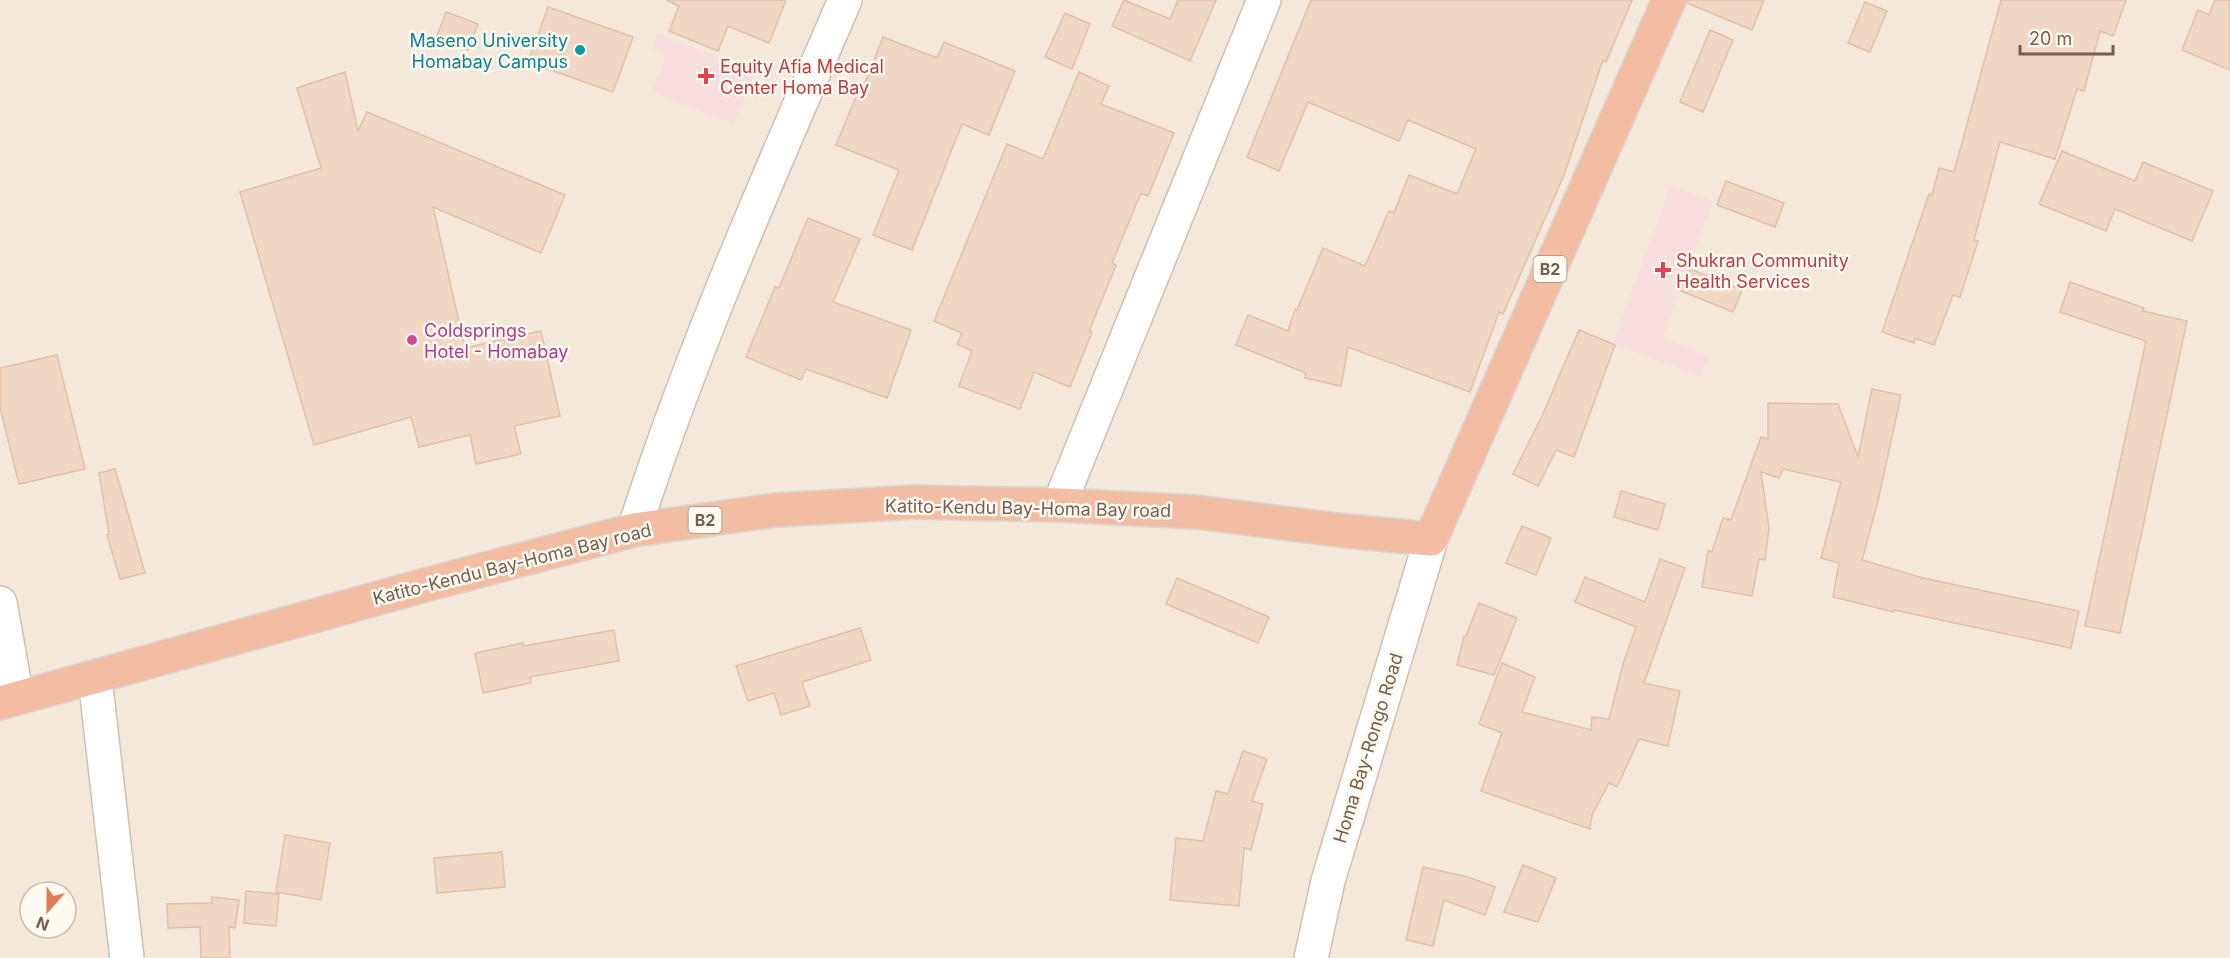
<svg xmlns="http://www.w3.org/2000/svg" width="2230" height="958" font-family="Inter,sans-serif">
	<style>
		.residential { fill: #f3e8d9; fill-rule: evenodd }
		.medical { fill: #f9dedf }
		.building { fill: #f0d7c3; stroke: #e2bfa4; stroke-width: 1.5 }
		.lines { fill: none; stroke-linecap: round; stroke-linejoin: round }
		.street-casing { stroke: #cebfb0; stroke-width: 36 }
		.highway-casing { stroke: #dbd5d1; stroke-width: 36 }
		.street { stroke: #fff; stroke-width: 33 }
		.highway { stroke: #f3bda4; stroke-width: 33 }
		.culture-dot { fill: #0f9aa8; stroke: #fefaf1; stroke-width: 2 }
		.health-dot { fill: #e0444e; stroke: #fefaf1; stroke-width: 2 }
		.hotel-dot { fill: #d1479c; stroke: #fefaf1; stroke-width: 2 }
		.labels { text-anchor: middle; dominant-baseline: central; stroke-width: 5; stroke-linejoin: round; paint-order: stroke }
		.shield { fill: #fefaf1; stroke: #9f8d7f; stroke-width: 1.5 }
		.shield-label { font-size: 16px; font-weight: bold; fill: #765e4e }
		.culture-label { font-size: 18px; fill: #0d838f; stroke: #fefaf1; text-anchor: end }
		.health-label { font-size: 18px; fill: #be3a42; stroke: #fefaf1; text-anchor: start }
		.hotel-label { font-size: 18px; fill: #b23c85; stroke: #fefaf1; text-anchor: start }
		.street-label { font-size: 18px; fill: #765e4e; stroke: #fefaf1 }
	</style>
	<rect width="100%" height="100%" fill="#fcf6ea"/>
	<!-- residential -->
	<path class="residential" d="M 0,0 L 2230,0 L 2230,958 L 0,958 ZM 30,892 L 66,892 L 66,928 L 30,928 Z"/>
	<!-- medical -->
	<g class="medical">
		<path d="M 657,33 L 755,72 L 734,124 L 652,92 L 666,55 L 652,49 Z"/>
		<path d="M 1671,186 L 1713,201 L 1662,338 L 1709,356 L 1701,376 L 1612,344 Z"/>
	</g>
	<!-- building -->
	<g class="building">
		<path d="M 666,0 L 786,0 L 769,43 L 728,26 L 718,51 L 669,31 L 679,6 Z"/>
		<path d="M 1124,0 L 1170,19 L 1178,0 L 1216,0 L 1190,61 L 1112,26 Z"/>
		<path d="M 1311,0 L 1632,0 L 1606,62 L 1603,60 L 1564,175 L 1503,314 L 1499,312 L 1470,392 L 1348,347 L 1341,386 L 1305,378 L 1306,373 L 1236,345 L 1248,315 L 1288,331 L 1295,309 L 1297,310 L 1323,248 L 1365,266 L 1389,211 L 1394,213 L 1409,175 L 1457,194 L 1476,149 L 1408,120 L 1399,141 L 1308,102 L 1279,171 L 1247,157 Z"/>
		<path d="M 1687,0 L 1764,0 L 1752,30 L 1687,3 Z"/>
		<path d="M 2001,0 L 2126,0 L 2113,36 L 2100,31 L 2084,91 L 2077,89 L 2055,159 L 2000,142 L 1974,240 L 1978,241 L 1960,297 L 1953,295 L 1934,345 L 1915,338 L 1914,343 L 1882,332 L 1929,194 L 1932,195 L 1939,168 L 1954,172 Z"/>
		<path d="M 2215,0 L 2230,0 L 2230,70 L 2182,50 L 2198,10 L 2209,15 Z"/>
		<path d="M 1865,2 L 1887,11 L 1870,52 L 1848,43 Z"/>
		<path d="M 548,7 L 633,37 L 613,92 L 528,62 Z"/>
		<path d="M 446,12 L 478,24 L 468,50 L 436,38 Z"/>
		<path d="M 1065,13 L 1090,24 L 1072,69 L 1045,57 Z"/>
		<path d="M 1710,30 L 1733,40 L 1703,112 L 1680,102 Z"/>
		<path d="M 883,37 L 937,58 L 944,42 L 1015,71 L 989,135 L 962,124 L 912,250 L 873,235 L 899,170 L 836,145 L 858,92 L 861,93 Z"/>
		<path d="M 345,72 L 358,131 L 367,112 L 565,195 L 541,253 L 433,207 L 465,348 L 541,331 L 560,416 L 514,426 L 521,454 L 476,464 L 470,435 L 419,447 L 411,417 L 314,445 L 240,192 L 321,168 L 297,88 Z"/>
		<path d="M 1079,72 L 1109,86 L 1101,104 L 1174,133 L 1148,196 L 1141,193 L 1112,263 L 1116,265 L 1089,331 L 1092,332 L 1070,387 L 1034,372 L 1020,409 L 959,386 L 972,351 L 957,344 L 962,333 L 934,321 L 1007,144 L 1043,159 Z"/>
		<path d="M 2062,151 L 2135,181 L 2143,162 L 2213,191 L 2192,241 L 2115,209 L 2106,231 L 2039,204 Z"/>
		<path d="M 1726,181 L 1784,203 L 1775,227 L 1717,205 Z"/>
		<path d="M 808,218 L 860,239 L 833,302 L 911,330 L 887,398 L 806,369 L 801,380 L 746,357 L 775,287 L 779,288 Z"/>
		<path d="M 1690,269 L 1742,290 L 1733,312 L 1681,291 Z"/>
		<path d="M 2070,282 L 2144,308 L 2143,311 L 2187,321 L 2120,633 L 2085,626 L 2146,341 L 2060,312 Z"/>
		<path d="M 1579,330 L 1615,345 L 1574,457 L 1556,450 L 1538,486 L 1513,474 L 1542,416 Z"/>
		<path d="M 57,355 L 85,469 L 19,484 L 0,407 L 0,368 Z"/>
		<path d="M 1872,389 L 1901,395 L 1878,501 L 1862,560 L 1923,578 L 2079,611 L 2071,648 L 1894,610 L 1894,612 L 1833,597 L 1839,563 L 1821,558 L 1841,482 L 1783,469 L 1779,478 L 1761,472 L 1769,528 L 1765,560 L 1759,559 L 1752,596 L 1702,587 L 1708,551 L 1712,552 L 1723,518 L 1731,520 L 1761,437 L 1768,439 L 1768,403 L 1838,404 L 1858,457 Z"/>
		<path d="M 115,469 L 145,573 L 120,579 L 107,535 L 109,534 L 99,473 Z"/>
		<path d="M 1621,491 L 1665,504 L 1658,530 L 1614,517 Z"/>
		<path d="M 1522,526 L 1551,538 L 1536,575 L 1506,563 Z"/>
		<path d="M 1660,559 L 1685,568 L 1644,683 L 1680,691 L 1668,746 L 1639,739 L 1617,787 L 1609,783 L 1592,815 L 1590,829 L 1481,791 L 1502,733 L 1479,724 L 1502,663 L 1535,677 L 1522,712 L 1591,730 L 1592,717 L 1609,719 L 1623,664 L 1636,627 L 1575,602 L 1585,577 L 1645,602 Z"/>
		<path d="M 1177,578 L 1269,617 L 1258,643 L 1166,604 Z"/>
		<path d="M 1479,603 L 1517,618 L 1494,675 L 1457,665 L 1464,636 L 1466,636 Z"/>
		<path d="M 860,628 L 871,660 L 802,682 L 810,706 L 781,715 L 774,693 L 748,701 L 736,666 Z"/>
		<path d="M 614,630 L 619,661 L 530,677 L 531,683 L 483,693 L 475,653 L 523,643 L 523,646 Z"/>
		<path d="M 1243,751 L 1267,759 L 1252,801 L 1263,804 L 1251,850 L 1244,848 L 1239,906 L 1170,900 L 1176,838 L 1203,841 L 1216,791 L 1228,794 Z"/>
		<path d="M 285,835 L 330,843 L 321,900 L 276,892 Z"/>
		<path d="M 502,852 L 505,887 L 437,893 L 434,858 Z"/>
		<path d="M 1523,865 L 1556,878 L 1538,922 L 1504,912 Z"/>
		<path d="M 1423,867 L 1468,877 L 1495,887 L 1485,915 L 1444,900 L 1433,946 L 1406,940 Z"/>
		<path d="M 246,891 L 279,894 L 276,926 L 244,923 Z"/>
		<path d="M 212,897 L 239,900 L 235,928 L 229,927 L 230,958 L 201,958 L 200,927 L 168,928 L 167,904 L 212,903 Z"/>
	</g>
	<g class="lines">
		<!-- street casing -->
		<g class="street-casing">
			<g id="street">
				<path d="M 1059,505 L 1264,0"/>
				<path d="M 634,530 C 692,349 770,174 845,0"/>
				<path d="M 0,603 L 17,698"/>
				<path d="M 95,678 L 127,958"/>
				<path d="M 1311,958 L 1328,881 L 1431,539"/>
			</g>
		</g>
		<!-- highway casing -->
		<g class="highway-casing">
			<path id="highway" d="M 0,703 L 429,584 L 634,530 L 775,510 L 916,502 L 1059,505 L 1196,512 L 1346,531 L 1431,539 L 1669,0"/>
		</g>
		<!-- street -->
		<use href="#street" class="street"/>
		<!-- highway -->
		<use href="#highway" class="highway"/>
	</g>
	<!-- markers -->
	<circle class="culture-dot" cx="580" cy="50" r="6"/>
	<g class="health-dot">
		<path d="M703 67h6v6h6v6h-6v6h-6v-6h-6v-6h6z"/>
		<path d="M1660 261h6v6h6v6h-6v6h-6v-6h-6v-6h6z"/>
	</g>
	<circle class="hotel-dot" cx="412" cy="340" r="6"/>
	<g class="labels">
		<!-- shield labels -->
		<g class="shield">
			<rect x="1533.5" y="256" width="33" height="26" rx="4.5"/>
			<rect x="688.5" y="507" width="33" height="26" rx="4.5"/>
		</g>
		<g class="shield-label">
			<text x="1550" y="269">B2</text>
			<text x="705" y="520">B2</text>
		</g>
		<!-- culture labels -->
		<g class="culture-label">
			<text x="568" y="40">Maseno University<tspan x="568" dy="21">Homabay Campus</tspan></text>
		</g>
		<!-- health labels -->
		<g class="health-label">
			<text x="720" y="66">Equity Afia Medical<tspan x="720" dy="21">Center Homa Bay</tspan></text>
			<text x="1676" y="260">Shukran Community<tspan x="1676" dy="21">Health Services</tspan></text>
		</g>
		<!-- hotel labels -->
		<g class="hotel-label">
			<text x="424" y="330">Coldsprings<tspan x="424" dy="21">Hotel - Homabay</tspan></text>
		</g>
		<!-- street labels -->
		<g class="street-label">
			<text transform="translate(1028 508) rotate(1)">Katito-Kendu Bay-Homa Bay road</text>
			<text transform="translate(512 564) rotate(-14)">Katito-Kendu Bay-Homa Bay road</text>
			<text transform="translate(1368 748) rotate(-73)">Homa Bay-Rongo Road</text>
		</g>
	</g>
	<!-- north arrow -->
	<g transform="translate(48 910) rotate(201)"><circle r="28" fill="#fefaf1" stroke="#c8bcb0" stroke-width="1.5"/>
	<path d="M0-4.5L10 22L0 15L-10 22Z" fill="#df7c55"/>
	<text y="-9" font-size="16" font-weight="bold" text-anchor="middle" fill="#765e4e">N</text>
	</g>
	<!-- scale -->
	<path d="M2020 45v9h93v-9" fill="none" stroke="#765e4e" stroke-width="3"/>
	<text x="2029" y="45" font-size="18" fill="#765e4e" stroke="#fefaf1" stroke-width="4.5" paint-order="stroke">20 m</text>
</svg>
